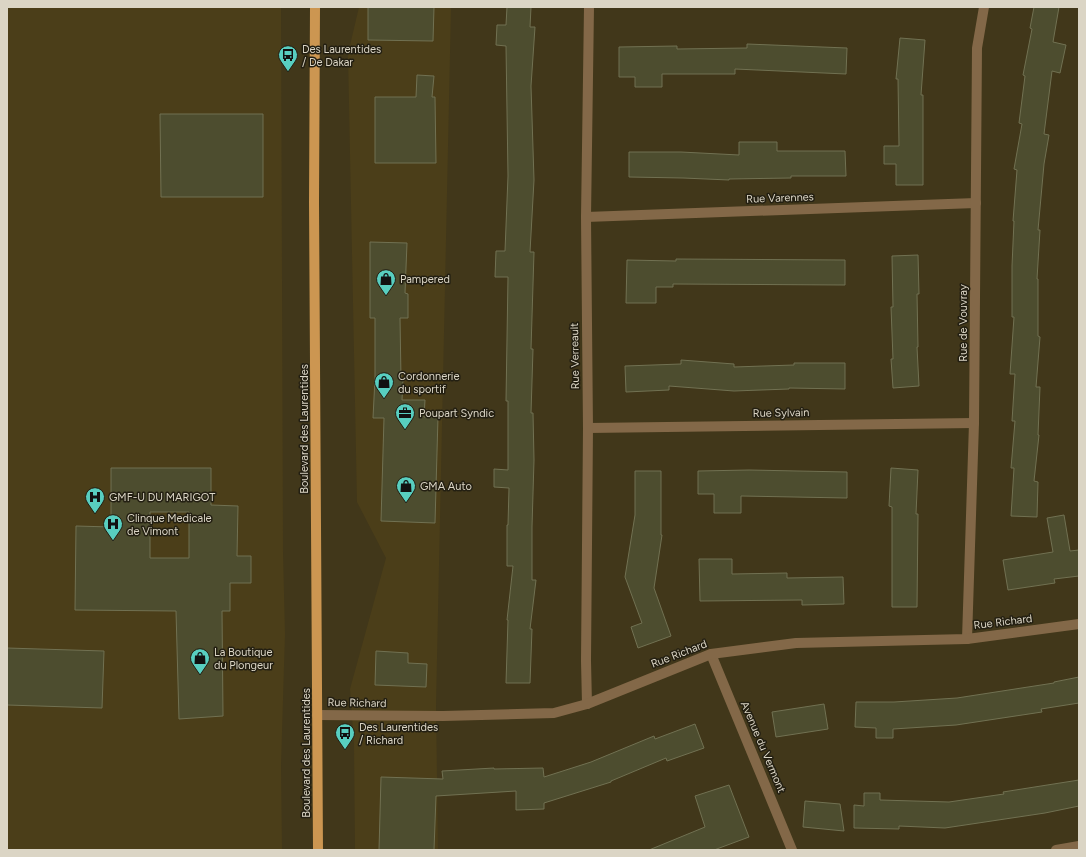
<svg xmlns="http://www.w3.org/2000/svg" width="1086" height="857" font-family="Figtree,sans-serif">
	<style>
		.built { fill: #4b3e19 }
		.building { fill: #4d4d2f; stroke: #717152; fill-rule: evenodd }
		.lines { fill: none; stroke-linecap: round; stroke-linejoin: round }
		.minor { stroke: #836848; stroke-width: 10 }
		.major { stroke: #cc9651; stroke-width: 10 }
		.labels { text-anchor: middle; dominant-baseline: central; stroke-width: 3; stroke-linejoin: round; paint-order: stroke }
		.poi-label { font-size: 11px; fill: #dbd5c5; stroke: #231f12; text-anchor: start }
		.street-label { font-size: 11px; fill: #dbd5c5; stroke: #231f12 }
	</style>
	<rect width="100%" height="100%" fill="#41371a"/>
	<!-- built -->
	<g class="built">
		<path d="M 7,7 L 281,7 L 283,552 L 285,634 L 281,765 L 282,850 L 7,850 Z"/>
		<path d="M 359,7 L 451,7 L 436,705 L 438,850 L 355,850 L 354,744 L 350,689 L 386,558 L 357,502 L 348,54 Z"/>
	</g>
	<!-- building -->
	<g class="building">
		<path d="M 368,7 L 434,7 L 433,41 L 368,40 Z"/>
		<path d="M 507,7 L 531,7 L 530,27 L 535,27 L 531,86 L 534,180 L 530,252 L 534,252 L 531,349 L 533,349 L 531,413 L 533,413 L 534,460 L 532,527 L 532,580 L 536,580 L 530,629 L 532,629 L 530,683 L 506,683 L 508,620 L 507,620 L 513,566 L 507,566 L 507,525 L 508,525 L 509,488 L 494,487 L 494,469 L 508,470 L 508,401 L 506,401 L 508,277 L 495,277 L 496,251 L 505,251 L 508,176 L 506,46 L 496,45 L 497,25 L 506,25 Z"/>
		<path d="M 1034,7 L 1059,7 L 1053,42 L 1066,45 L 1060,73 L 1052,71 L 1044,134 L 1049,135 L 1044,164 L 1038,230 L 1040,230 L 1037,279 L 1038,279 L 1038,336 L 1040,337 L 1036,387 L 1040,387 L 1038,435 L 1039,435 L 1034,481 L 1038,482 L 1037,517 L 1011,516 L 1014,468 L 1011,468 L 1015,421 L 1012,421 L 1015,374 L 1010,374 L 1014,317 L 1012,317 L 1012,266 L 1014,221 L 1013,221 L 1017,170 L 1014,169 L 1022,124 L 1019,123 L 1025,76 L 1023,75 L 1032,29 L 1030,28 Z"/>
		<path d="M 900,38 L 925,40 L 921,95 L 923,95 L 923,185 L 896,185 L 896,164 L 884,164 L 884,146 L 899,146 L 898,79 L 896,79 Z"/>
		<path d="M 747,44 L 847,48 L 846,74 L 735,69 L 735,74 L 662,74 L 662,87 L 635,87 L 635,77 L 619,77 L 619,47 L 677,46 L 677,49 L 747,48 Z"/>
		<path d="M 417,75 L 434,76 L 432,97 L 435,97 L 436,163 L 375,163 L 375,97 L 416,97 Z"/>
		<path d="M 160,114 L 263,114 L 263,197 L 161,197 Z"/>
		<path d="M 739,142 L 777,142 L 777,151 L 845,151 L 846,176 L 791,176 L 791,178 L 729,179 L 729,180 L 683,178 L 629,177 L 629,152 L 681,152 L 739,155 Z"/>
		<path d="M 370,242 L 407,243 L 405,293 L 408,294 L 408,318 L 400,318 L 401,379 L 403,379 L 402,400 L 425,400 L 424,417 L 438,417 L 435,523 L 381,521 L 384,418 L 373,418 L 375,378 L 375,318 L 370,318 Z"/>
		<path d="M 918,255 L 919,294 L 917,294 L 918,347 L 917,347 L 919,386 L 893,388 L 891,359 L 893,359 L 891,307 L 893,307 L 892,256 Z"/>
		<path d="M 676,259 L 845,260 L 845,285 L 673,284 L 673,287 L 656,287 L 656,303 L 626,303 L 627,260 L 676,261 Z"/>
		<path d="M 681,360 L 734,364 L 734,367 L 794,365 L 794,363 L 845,363 L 845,389 L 789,388 L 789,389 L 734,391 L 669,386 L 669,390 L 626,392 L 625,366 L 681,364 Z"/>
		<path d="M 111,468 L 211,468 L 211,505 L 238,506 L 237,556 L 251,556 L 251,583 L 230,583 L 230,611 L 222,611 L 223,716 L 179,719 L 176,611 L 75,610 L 76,526 L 111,527 ZM 150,512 L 189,512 L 189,558 L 150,558 Z"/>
		<path d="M 891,468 L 918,470 L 916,514 L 918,514 L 917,607 L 892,607 L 892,507 L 889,506 Z"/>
		<path d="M 749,470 L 847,472 L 847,498 L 741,496 L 741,513 L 714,513 L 714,494 L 698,494 L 698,471 Z"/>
		<path d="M 635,471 L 661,471 L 661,535 L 662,535 L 654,588 L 671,636 L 638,648 L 631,627 L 642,623 L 625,577 L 635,515 Z"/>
		<path d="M 1064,515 L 1070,551 L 1079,550 L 1079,576 L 1054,579 L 1055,583 L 1008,590 L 1003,560 L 1053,552 L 1047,518 Z"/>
		<path d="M 699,559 L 732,559 L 732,574 L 787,573 L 787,578 L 843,577 L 844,604 L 802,605 L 802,600 L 700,601 Z"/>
		<path d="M 7,648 L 104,651 L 102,708 L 7,705 Z"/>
		<path d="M 376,651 L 408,653 L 408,663 L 427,664 L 426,687 L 375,685 Z"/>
		<path d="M 1079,677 L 1079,703 L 1041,709 L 1042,712 L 956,725 L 893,729 L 893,738 L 876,738 L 876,728 L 855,727 L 856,702 L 894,702 L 957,698 L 1054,683 L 1054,682 Z"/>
		<path d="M 824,704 L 828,729 L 776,737 L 772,712 Z"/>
		<path d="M 695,724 L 704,748 L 667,761 L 666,758 L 611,781 L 611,782 L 544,803 L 544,809 L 516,810 L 516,791 L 436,796 L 434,850 L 379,850 L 381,777 L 443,779 L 442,771 L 494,768 L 494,769 L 543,768 L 544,777 L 591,762 L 654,736 L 655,739 Z"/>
		<path d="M 1079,780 L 1079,806 L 1045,813 L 945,828 L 899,826 L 899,829 L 854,828 L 854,805 L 864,806 L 864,793 L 880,793 L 880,800 L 949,802 L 1004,794 L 1003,792 Z"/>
		<path d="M 729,785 L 749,837 L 714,850 L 649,850 L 705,827 L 695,796 Z"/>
		<path d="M 805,801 L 840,804 L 844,831 L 803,827 Z"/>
	</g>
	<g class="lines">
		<!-- minor -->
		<g class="minor">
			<path d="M 586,217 L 976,203"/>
			<path d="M 588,428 L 974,423"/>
			<path d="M 967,639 L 974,423 L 977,48 L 984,7"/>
			<path d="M 711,654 L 792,850"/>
			<path d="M 587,704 L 586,661 L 588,428 L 586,217 L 589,7"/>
			<path d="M 317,715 L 443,716 L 554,713 L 587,704 L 711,654 L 796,643 L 967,639 L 1079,624"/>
			<path d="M 1056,850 L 1079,846"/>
		</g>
		<!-- major -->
		<path class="major" d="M 315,7 L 314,202 L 318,850"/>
	</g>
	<!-- icons -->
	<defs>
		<g id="bus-pin" transform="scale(1)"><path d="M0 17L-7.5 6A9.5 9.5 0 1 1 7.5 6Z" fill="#58cec0" stroke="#231f12"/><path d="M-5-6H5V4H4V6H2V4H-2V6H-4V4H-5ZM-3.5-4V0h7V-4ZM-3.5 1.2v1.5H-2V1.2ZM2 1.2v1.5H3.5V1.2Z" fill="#111"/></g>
		<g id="shop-pin" transform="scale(1)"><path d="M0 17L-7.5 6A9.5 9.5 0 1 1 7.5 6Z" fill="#58cec0" stroke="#231f12"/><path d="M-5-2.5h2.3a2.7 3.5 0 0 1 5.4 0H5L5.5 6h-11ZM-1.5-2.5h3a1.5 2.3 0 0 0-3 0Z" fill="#111"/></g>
		<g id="office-pin" transform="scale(1)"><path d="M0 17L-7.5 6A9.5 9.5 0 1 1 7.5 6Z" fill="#58cec0" stroke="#231f12"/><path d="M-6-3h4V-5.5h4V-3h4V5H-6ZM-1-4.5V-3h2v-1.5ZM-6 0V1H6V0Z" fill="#111"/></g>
		<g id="hospital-pin" transform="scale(1)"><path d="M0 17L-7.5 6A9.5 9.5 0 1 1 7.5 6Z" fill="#58cec0" stroke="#231f12"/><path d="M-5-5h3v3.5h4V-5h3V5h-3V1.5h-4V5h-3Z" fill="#111"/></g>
	</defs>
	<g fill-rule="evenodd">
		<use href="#bus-pin" x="288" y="55"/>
		<use href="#shop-pin" x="386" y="279"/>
		<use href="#shop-pin" x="384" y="382"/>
		<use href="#office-pin" x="405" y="413"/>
		<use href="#shop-pin" x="406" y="486"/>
		<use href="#hospital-pin" x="95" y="497"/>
		<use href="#hospital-pin" x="113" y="524"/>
		<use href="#shop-pin" x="200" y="658"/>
		<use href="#bus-pin" x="345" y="733"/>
	</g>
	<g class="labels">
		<!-- poi labels -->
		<g class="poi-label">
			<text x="302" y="49">Des Laurentides<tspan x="302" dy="13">/ De Dakar</tspan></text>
			<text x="400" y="279">Pampered</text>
			<text x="398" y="376">Cordonnerie<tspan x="398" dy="13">du sportif</tspan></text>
			<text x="419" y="413">Poupart Syndic</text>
			<text x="420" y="486">GMA Auto</text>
			<text x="109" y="497">GMF-U DU MARIGOT</text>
			<text x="127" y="518">Clinque Medicale<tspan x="127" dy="13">de Vimont</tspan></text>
			<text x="214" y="652">La Boutique<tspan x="214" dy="13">du Plongeur</tspan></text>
			<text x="359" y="727">Des Laurentides<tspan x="359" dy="13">/ Richard</tspan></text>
		</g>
		<!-- street labels -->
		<g class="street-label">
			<text transform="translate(780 198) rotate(-2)">Rue Varennes</text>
			<text transform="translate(963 323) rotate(-90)">Rue de Vouvray</text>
			<text transform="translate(575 356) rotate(-91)">Rue Verreault</text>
			<text transform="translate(781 413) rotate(-1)">Rue Sylvain</text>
			<text transform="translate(304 429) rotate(-90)">Boulevard des Laurentides</text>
			<text transform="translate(1003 622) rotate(-7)">Rue Richard</text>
			<text transform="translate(679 654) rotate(-21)">Rue Richard</text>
			<text transform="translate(357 703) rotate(1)">Rue Richard</text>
			<text transform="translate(763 747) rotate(67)">Avenue du Vermont</text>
			<text transform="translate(306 753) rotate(-90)">Boulevard des Laurentides</text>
		</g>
	</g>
	<!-- border -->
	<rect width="1086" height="857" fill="none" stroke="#dbd5c5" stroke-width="16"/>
</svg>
